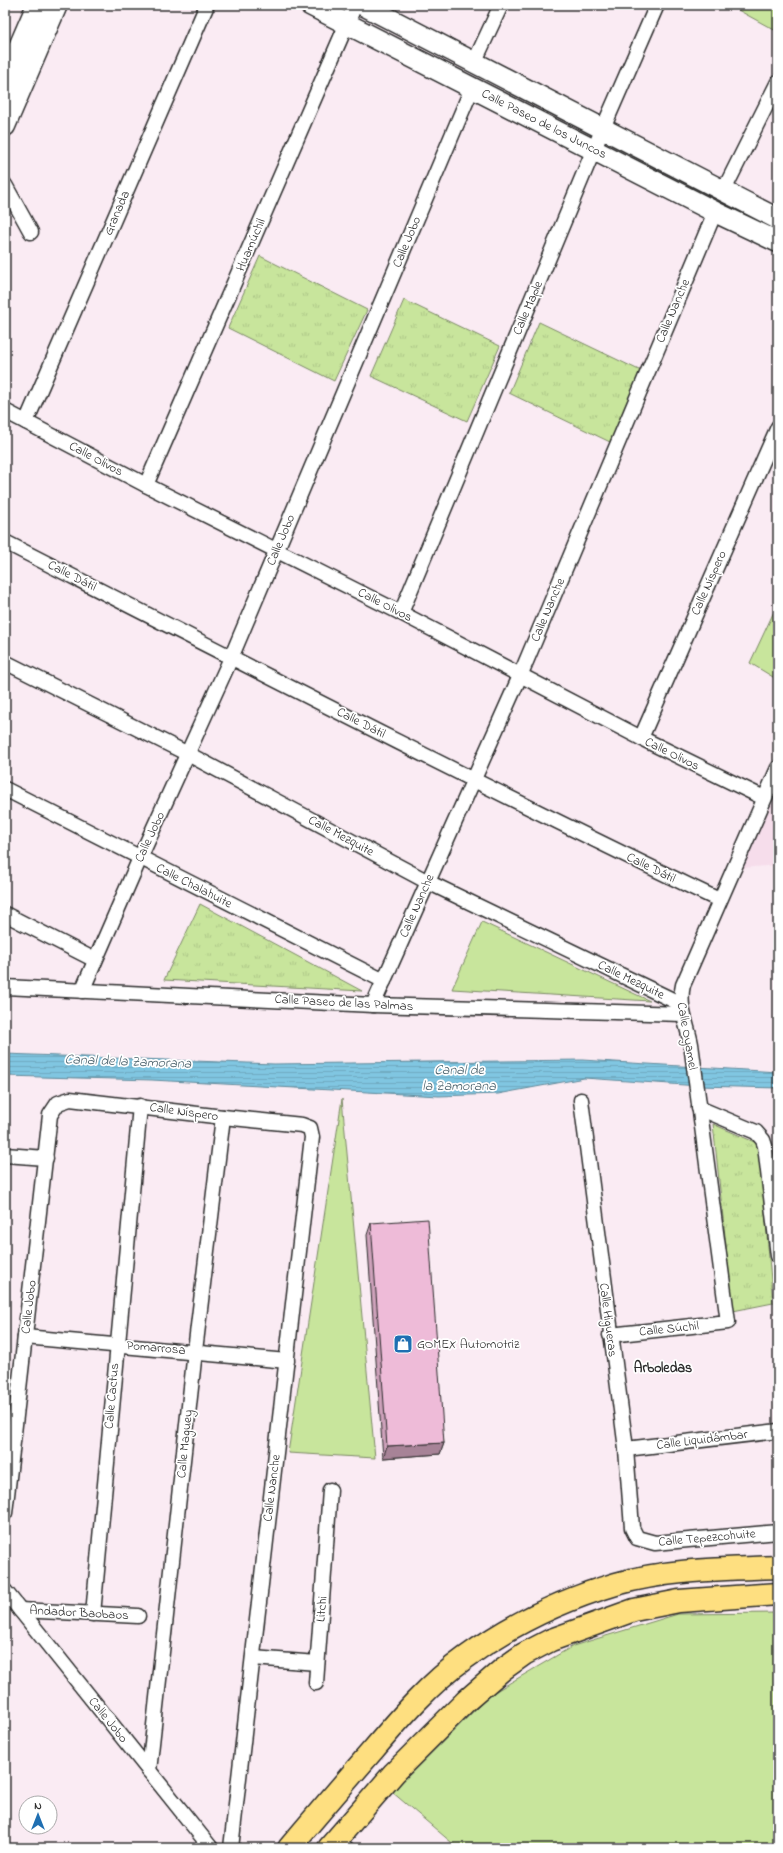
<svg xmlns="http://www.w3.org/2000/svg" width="783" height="1853" font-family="'Indie Flower',sans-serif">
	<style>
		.built { fill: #f6ddeb }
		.grass { fill: #c8e59c; stroke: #7a8864 }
		.park { fill: url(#park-tufts); stroke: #7a8864 }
		.water { fill: url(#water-rules); stroke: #5e8898 }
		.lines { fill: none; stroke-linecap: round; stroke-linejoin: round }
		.lane-casing { stroke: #2b2b2b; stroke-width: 10 }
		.street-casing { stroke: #2b2b2b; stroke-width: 17 }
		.secondary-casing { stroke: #2b2b2b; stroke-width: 23 }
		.primary-casing { stroke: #2b2b2b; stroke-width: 25 }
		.lane { stroke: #fff; stroke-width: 7 }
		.street { stroke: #fff; stroke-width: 14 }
		.secondary { stroke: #fff; stroke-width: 20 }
		.primary { stroke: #fedf80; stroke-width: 22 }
		.wall { fill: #cda1ba; stroke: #2b2b2b }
		.shaded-wall { fill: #a78397; stroke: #2b2b2b }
		.building { fill: #eebbd8; stroke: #2b2b2b }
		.labels { text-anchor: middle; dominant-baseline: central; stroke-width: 3.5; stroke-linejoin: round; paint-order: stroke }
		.street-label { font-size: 13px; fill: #2b2b2b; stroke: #fff }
		.poi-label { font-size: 13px; fill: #2b2b2b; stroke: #fff; text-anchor: start }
		.water-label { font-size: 14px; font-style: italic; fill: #49616b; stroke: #fff }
		.neighbourhood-label { font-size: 14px; font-weight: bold; fill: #2b2b2b; stroke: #fff }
	</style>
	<defs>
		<pattern id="park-tufts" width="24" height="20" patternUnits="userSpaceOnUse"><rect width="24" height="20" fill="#c8e59c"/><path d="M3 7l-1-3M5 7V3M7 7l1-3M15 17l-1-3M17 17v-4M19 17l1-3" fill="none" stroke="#acc587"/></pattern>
		<pattern id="water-rules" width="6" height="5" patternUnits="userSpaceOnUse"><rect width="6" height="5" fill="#80c6e1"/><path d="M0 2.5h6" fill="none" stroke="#6faac1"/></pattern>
	</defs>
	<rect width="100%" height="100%" fill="#faebf3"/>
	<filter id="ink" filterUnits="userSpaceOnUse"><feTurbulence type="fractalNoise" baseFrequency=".025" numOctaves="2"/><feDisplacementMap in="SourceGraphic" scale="8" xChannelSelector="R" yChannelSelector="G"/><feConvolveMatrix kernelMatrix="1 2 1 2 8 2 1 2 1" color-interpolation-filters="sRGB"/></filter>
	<g filter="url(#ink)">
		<!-- built -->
		<path class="built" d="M 778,783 L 778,865 L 742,868 Z"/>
		<!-- grass -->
		<g class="grass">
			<path d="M 741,5 L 778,5 L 778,32 L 738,10 Z"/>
			<path d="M 778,603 L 778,680 L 750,663 Z"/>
			<path d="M 482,922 L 650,1001 L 452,989 Z"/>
			<path d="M 342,1099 L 375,1458 L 288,1453 Z"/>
			<path d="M 778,1613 L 778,1848 L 458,1848 L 392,1792 L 491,1694 L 573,1646 L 678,1614 Z"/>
		</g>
		<!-- park -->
		<g class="park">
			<path d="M 260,256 L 367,310 L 334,381 L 228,328 Z"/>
			<path d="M 404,300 L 500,346 L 467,421 L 371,376 Z"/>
			<path d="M 539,322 L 641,371 L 610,442 L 509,393 Z"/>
			<path d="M 200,904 L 362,991 L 164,980 Z"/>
			<path d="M 713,1124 L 759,1144 L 773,1303 L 733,1311 Z"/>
		</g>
		<!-- water -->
		<path class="water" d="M 5,1054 L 274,1064 L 582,1060 L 778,1072 L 778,1088 L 699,1086 L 584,1078 L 498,1094 L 439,1096 L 152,1080 L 5,1076 Z"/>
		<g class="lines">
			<!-- lane casing -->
			<g class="lane-casing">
				<path id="lane" d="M 340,1838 L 351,1848"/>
			</g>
			<!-- street casing -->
			<g class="street-casing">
				<g id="street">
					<path d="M 474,63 L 501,5"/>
					<path d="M 5,185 L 31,232"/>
					<path d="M 724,190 L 778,82"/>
					<path d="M 5,411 L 146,485 L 401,613 L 641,738 L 764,798"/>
					<path d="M 26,422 L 207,5"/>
					<path d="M 146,485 L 355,5"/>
					<path d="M 5,542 C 242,663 479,785 719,900"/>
					<path d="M 401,613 L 594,149 L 657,5"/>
					<path d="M 5,662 L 188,754 L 428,882 L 681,1004"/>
					<path d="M 641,738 L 778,427"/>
					<path d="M 5,789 L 384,981"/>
					<path d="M 5,914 L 95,960"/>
					<path d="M 5,987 L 373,1005 L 683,1014"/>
					<path d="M 82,991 L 140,858 L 231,658 L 472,88"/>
					<path d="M 373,1005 L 520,676 L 715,212"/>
					<path d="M 581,1100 L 626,1449 L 632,1528 L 637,1538 L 655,1543 L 778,1532"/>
					<path d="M 699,1108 L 756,1132 L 763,1140 L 765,1146 L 778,1256"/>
					<path d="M 5,1155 L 46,1158"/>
					<path d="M 610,1335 L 728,1322 L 691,1044 C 687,1023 678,1006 683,985 L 778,768"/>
					<path d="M 25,1337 L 287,1361"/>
					<path d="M 626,1449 L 778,1431"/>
					<path d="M 5,1513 L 50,1115 L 58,1103 L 70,1099 L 223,1117 L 302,1125 L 310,1128 L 312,1137 L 231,1848"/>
					<path d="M 5,1591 L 211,1848"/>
					<path d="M 20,1610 L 138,1616"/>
					<path d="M 93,1614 L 140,1106"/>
					<path d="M 253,1658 L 317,1663"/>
					<path d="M 316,1683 L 330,1490"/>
					<path d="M 149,1771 L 195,1351 L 223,1117"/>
				</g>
			</g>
			<!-- secondary casing -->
			<g class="secondary-casing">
				<g id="secondary">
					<path d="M 310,5 L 715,212 L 778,242"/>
					<path d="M 363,5 L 778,219"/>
					<path d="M 5,79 L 37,5"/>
					<path d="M 5,126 L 57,5"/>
				</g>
			</g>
			<!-- primary casing -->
			<g class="primary-casing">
				<g id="primary">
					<path d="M 289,1848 C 317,1815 345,1782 373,1750 C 401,1717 430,1683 465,1658 C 511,1624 562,1600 616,1584 C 668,1569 724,1569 778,1567"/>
					<path d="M 329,1848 L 394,1773 L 466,1701 L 503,1669 L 524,1654 L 551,1640 L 634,1610 L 679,1601 L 778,1594"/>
				</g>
			</g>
			<!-- lane -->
			<use href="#lane" class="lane"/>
			<!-- street -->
			<use href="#street" class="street"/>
			<!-- secondary -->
			<use href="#secondary" class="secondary"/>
			<!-- primary -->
			<use href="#primary" class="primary"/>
		</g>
		<!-- wall -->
		<path class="wall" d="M 371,1223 L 444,1443 L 440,1454 L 383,1458 L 367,1235 Z"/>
		<!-- shaded-wall -->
		<path class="shaded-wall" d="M 444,1443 L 440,1454 L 383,1458 L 387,1446 Z"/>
		<!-- building -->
		<path class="building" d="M 428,1219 L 444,1443 L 387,1446 L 371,1223 Z"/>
	</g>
	<!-- icons -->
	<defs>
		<g id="shop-square" transform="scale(1)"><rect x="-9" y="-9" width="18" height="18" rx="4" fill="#1f6fb2" stroke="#fff"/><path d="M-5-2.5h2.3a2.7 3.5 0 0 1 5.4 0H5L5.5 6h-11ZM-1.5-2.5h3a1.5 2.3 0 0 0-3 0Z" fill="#fff"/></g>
	</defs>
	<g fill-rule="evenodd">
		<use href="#shop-square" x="403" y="1344"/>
	</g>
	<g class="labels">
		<!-- street labels -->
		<g class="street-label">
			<text transform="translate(544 124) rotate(27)">Calle Paseo de los Juncos</text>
			<text transform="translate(117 213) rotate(-67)">Granada</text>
			<text transform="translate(407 242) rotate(-67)">Calle Jobo</text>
			<text transform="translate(251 245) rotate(-67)">Huamúchil</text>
			<text transform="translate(528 308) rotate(-67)">Calle Maple</text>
			<text transform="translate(673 311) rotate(-67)">Calle Nanche</text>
			<text transform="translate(96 459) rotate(28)">Calle Olivos</text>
			<text transform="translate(281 540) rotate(-67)">Calle Jobo</text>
			<text transform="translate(72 576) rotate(27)">Calle Dátil</text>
			<text transform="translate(709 583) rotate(-66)">Calle Níspero</text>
			<text transform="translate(385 605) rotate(27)">Calle Olivos</text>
			<text transform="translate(548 610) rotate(-67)">Calle Nanche</text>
			<text transform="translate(361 723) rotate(27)">Calle Dátil</text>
			<text transform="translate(672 754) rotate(26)">Calle Olivos</text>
			<text transform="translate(341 836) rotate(28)">Calle Mezquite</text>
			<text transform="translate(150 837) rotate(-65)">Calle Jobo</text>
			<text transform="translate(651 868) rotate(26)">Calle Dátil</text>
			<text transform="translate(194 886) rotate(27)">Calle Chalahuite</text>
			<text transform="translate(417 906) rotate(-66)">Calle Nanche</text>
			<text transform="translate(631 980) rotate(26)">Calle Mezquite</text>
			<text transform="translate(344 1003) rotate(3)">Calle Paseo de las Palmas</text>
			<text transform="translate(687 1036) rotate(80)">Calle Oyamel</text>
			<text transform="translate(184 1112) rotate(8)">Calle Níspero</text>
			<text transform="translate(29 1307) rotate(-83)">Calle Jobo</text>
			<text transform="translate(608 1320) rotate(83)">Calle Higueras</text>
			<text transform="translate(669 1329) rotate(-6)">Calle Súchil</text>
			<text transform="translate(156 1348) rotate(5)">Pomarrosa</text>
			<text transform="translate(112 1396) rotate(-85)">Calle Cactus</text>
			<text transform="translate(702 1440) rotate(-7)">Calle Liquidámbar</text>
			<text transform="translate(185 1444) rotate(-84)">Calle Maguey</text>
			<text transform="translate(272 1488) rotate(-83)">Calle Nanche</text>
			<text transform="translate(707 1538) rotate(-5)">Calle Tepezcohuite</text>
			<text transform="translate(322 1609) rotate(-85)">Litchi</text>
			<text transform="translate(79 1613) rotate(3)">Andador Baobaos</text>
			<text transform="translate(108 1720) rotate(51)">Calle Jobo</text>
		</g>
		<!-- poi labels -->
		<g class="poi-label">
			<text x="417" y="1344">GOMEX Automotriz</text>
		</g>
		<!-- water labels -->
		<g class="water-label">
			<text transform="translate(128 1062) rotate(2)">Canal de la Zamorana</text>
			<text x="459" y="1070">Canal de<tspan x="459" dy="16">la Zamorana</tspan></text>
		</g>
		<!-- neighbourhood labels -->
		<g class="neighbourhood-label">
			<text x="663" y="1368">Arboledas</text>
		</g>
	</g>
	<!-- margin -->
	<rect width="783" height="1853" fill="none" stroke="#fff" stroke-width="20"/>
	<rect x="10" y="10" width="763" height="1833" fill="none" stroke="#2b2b2b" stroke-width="1.5" filter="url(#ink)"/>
	<!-- north arrow -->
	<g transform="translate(38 1815)"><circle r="19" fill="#ffffff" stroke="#aaaaaa"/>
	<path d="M0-3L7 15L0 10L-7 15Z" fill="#1f6fb2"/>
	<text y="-6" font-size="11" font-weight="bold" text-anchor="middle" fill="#2b2b2b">N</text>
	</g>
</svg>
